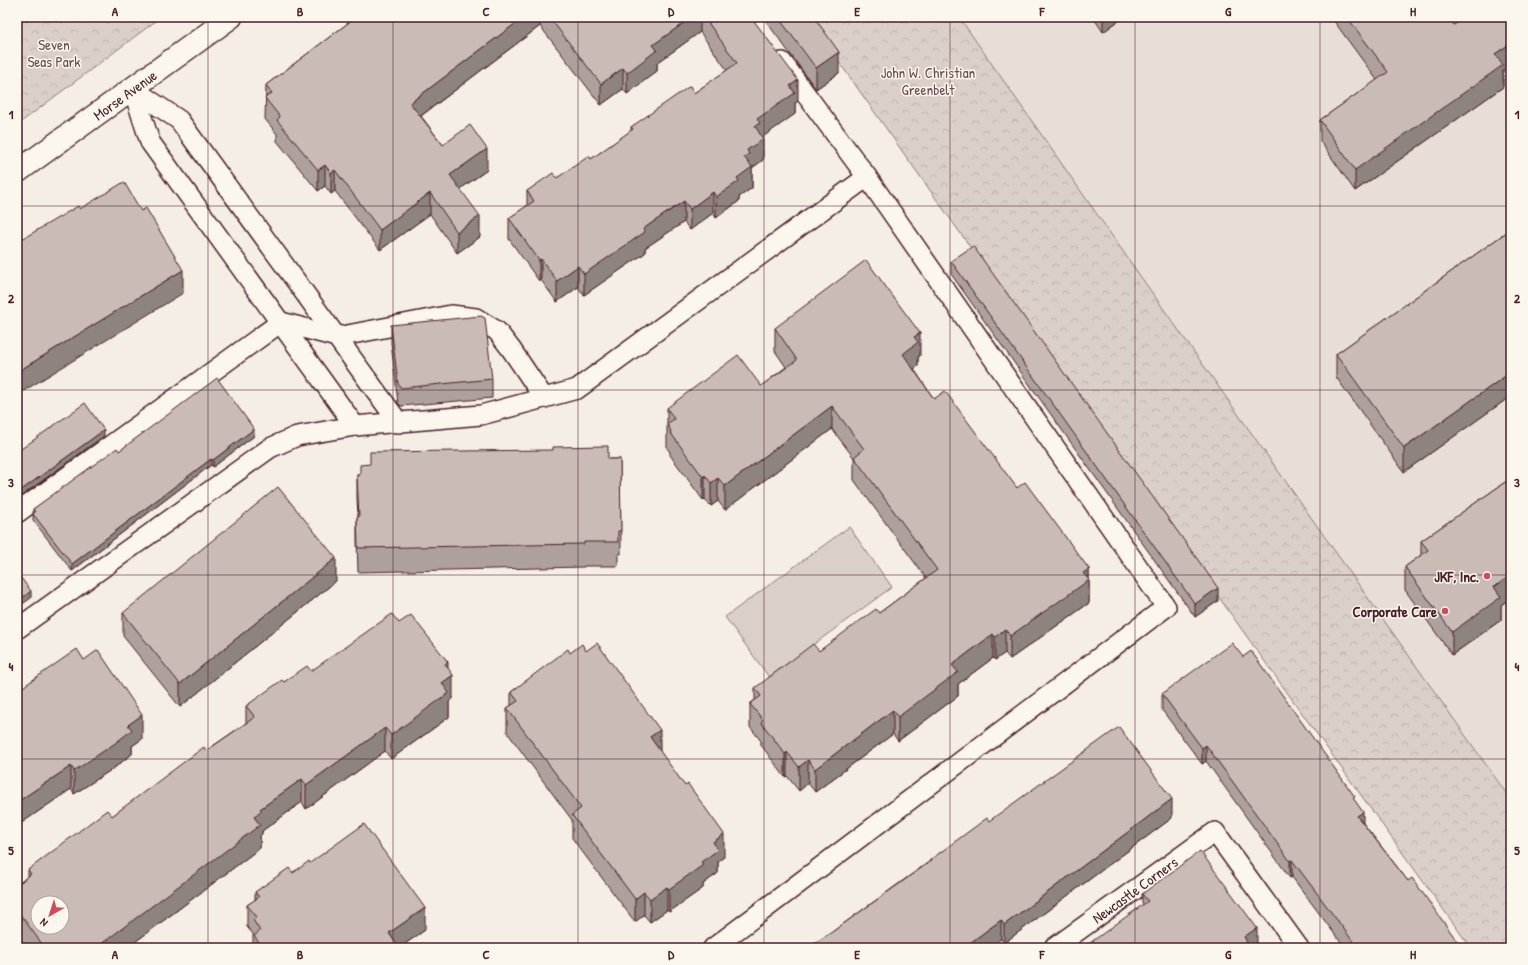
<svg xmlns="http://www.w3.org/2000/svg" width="1528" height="965" font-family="'Patrick Hand',sans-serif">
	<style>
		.built { fill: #e7dfd6 }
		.grass { fill: #dbd0c9; stroke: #92787a }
		.park { fill: url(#park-crowns); stroke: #92787a }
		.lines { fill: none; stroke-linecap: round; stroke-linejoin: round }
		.lane-casing { stroke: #4a1f2b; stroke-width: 22 }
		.secondary-casing { stroke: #4a1f2b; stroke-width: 25 }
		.lane { stroke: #fbf7ec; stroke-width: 19 }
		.secondary { stroke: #fbf7ec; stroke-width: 22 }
		.wall { fill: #aea19d; stroke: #4a1f2b }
		.shaded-wall { fill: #8d837f; stroke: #4a1f2b }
		.building { fill: #cabbb6; stroke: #4a1f2b; fill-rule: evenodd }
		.grid { fill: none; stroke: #4a1f2b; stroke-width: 1; stroke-opacity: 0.55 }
		.poi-dot { fill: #d1495b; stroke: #fbf7ec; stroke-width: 1.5 }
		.labels { text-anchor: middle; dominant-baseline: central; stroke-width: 3; stroke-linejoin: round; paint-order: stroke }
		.park-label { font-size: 15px; fill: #6e4b52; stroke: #fbf7ec }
		.street-label { font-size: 15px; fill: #4a1f2b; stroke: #fbf7ec }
		.poi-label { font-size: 15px; font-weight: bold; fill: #4a1f2b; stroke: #fbf7ec; text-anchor: end }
		.neatline { fill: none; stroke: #4a1f2b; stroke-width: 1.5 }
		.grid-label { font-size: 13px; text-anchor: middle; font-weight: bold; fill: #4a1f2b }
	</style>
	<defs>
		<pattern id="park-crowns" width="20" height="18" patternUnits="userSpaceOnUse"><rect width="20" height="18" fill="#dbd0c9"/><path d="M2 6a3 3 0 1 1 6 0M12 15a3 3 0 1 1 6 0" fill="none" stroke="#bdb2ad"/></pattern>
	</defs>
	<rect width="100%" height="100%" fill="#f4eee4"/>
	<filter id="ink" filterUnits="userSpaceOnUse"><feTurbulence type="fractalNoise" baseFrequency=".025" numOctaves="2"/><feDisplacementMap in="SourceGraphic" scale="8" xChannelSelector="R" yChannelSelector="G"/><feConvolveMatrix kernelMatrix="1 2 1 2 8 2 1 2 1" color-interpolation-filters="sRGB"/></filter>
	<g filter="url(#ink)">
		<!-- built -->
		<path class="built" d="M 959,17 L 1435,17 L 1449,37 L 1511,17 L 1511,800 L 1136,270 Z"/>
		<!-- grass -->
		<path class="grass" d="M 849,527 L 892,587 L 769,677 L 725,617 Z"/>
		<!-- park -->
		<g class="park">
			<path d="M 17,17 L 161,17 L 17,125 Z"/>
			<path d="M 807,17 L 959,17 L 1136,270 L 1511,800 L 1511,948 L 1471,948 L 1245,634 Z"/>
		</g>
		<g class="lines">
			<!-- lane casing -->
			<g class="lane-casing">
				<g id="lane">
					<path d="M 133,89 L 179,120 L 399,423"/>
					<path d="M 133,89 L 150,142 L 355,426"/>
					<path d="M 17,513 L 281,322 L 337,337 L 451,315 L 476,318 L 497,331 L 511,349 L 544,398"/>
					<path d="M 17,629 L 270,448 L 297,436 L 355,426 L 481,415 L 577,389 L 867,177"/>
					<path d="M 713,948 L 1166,607 L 867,177 L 782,62"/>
					<path d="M 1054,948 L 1215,832 L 1299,948"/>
				</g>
			</g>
			<!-- secondary casing -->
			<g class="secondary-casing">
				<path id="secondary" d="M 17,172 L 231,17"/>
			</g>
			<!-- lane -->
			<use href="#lane" class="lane"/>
			<!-- secondary -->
			<use href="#secondary" class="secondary"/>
		</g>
		<!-- wall -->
		<g class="wall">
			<path d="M 356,17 L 751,17 L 798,101 L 795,103 L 795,114 L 762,137 L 763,160 L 752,168 L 752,188 L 739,197 L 739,201 L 716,218 L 713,213 L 690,230 L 684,222 L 645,248 L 645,253 L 584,295 L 578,287 L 557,302 L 541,280 L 539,281 L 509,239 L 509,218 L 527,206 L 527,191 L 557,178 L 591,159 L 631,131 L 631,127 L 694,93 L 727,70 L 700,32 L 657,63 L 657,71 L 627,94 L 623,89 L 601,105 L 540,26 L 421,116 L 443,145 L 487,170 L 460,189 L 480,237 L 457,253 L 430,214 L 380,250 L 335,191 L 331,194 L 325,186 L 318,191 L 277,141 L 277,134 L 265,119 L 266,85 Z"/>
			<path d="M 763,17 L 814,17 L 839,73 L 816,89 Z"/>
			<path d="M 1093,17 L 1124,17 L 1103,32 Z"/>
			<path d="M 1331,17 L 1448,17 L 1454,25 L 1511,17 L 1511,65 L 1503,70 L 1503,87 L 1355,191 L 1320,141 L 1320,120 L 1377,80 Z"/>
			<path d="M 1511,229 L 1511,396 L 1404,472 L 1336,377 L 1336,354 Z"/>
			<path d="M 951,261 L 1218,601 L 1195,617 L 951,274 Z"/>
			<path d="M 391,325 L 492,379 L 492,398 L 401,406 L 398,403 L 391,343 Z"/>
			<path d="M 775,328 L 920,356 L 918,357 L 918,366 L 914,369 L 934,399 L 1017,488 L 1089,569 L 1089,603 L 1010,659 L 1005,653 L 995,660 L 993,658 L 958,684 L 958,696 L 898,741 L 893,734 L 815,792 L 808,783 L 799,791 L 787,776 L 785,777 L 761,745 L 761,741 L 750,727 L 750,704 L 755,700 L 755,688 L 819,651 L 879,613 L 926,578 L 854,480 L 854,458 L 832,429 L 725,510 L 718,501 L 711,506 L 705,499 L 703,500 L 670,455 L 670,452 L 667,448 L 667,408 L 761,386 L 786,367 L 775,351 Z"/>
			<path d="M 104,436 L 20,497 L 17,493 L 17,452 Z"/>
			<path d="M 254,436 L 213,467 L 211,465 L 72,571 L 33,520 L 33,509 L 119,451 Z"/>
			<path d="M 608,459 L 620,459 L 621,554 L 618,554 L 618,566 L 584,566 L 584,567 L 358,572 L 357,540 L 357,517 L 358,517 L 357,498 L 357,475 Z"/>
			<path d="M 1511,478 L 1511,598 L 1501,605 L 1501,620 L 1452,655 L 1405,590 L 1405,567 L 1421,555 L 1421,541 Z"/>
			<path d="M 336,581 L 180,707 L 123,636 L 123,613 Z"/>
			<path d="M 399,623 L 448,668 L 453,699 L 449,702 L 449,717 L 391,759 L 385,751 L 306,809 L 302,802 L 262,831 L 262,834 L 260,836 L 260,848 L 127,948 L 28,948 L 17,934 L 17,885 L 28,876 L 28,870 L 112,816 L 246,723 L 246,706 L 284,682 L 311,671 Z"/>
			<path d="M 570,653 L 660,752 L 724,857 L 718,861 L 718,873 L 703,884 L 703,888 L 669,912 L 667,910 L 650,922 L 644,915 L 635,922 L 572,838 L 572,820 L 507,732 L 507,708 L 511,706 L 511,692 Z"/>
			<path d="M 84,660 L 142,739 L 132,746 L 132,754 L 114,768 L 74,794 L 71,789 L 17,826 Z"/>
			<path d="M 1162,694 L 1355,801 L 1363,823 L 1408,881 L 1462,948 L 1345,948 L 1292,877 L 1290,878 L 1206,761 L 1202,764 L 1162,710 Z"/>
			<path d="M 1172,818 L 1004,943 L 1001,939 L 832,932 L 930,861 L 930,860 L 989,821 Z"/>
			<path d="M 310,863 L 425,930 L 399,948 L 254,948 L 254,944 L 253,942 L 253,934 L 247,927 L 247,905 L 255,900 L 255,892 Z"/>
			<path d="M 1142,894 L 1257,946 L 1142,904 Z"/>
		</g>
		<!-- shaded-wall -->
		<g class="shaded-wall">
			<path d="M 524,17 L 540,17 L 540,26 L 410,124 L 410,103 Z"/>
			<path d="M 692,17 L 700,17 L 700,32 L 657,63 L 657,71 L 627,94 L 627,73 L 653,45 Z"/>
			<path d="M 1103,17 L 1124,17 L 1103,32 Z"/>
			<path d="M 1511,43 L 1511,65 L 1503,70 L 1503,87 L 1355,191 L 1355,170 L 1495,54 Z"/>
			<path d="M 839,52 L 839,73 L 816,89 L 816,68 Z"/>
			<path d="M 623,68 L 623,89 L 601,105 L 601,84 Z"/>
			<path d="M 798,80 L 798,101 L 795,103 L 795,114 L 760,139 L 763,139 L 763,160 L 752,168 L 752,188 L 739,197 L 739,201 L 716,218 L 716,197 L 737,178 L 744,157 L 757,119 L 790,86 Z"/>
			<path d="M 487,149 L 487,170 L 450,196 L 450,175 Z"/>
			<path d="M 325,165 L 325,186 L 318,191 L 318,170 Z"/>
			<path d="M 335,170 L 335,191 L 331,194 L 331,173 Z"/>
			<path d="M 713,192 L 713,213 L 690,230 L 690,209 Z"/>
			<path d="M 430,193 L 430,214 L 380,250 L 380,230 Z"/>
			<path d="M 684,201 L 684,222 L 645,248 L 645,253 L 584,295 L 584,274 L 643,229 Z"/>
			<path d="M 480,216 L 480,237 L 457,253 L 457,232 Z"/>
			<path d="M 541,259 L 541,280 L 539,281 L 539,260 Z"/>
			<path d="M 578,266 L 578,287 L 557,302 L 557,281 Z"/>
			<path d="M 183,270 L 183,293 L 17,395 L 17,372 Z"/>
			<path d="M 920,333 L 920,356 L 918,357 L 918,366 L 903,377 L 903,354 L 914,337 Z"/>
			<path d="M 1511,372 L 1511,396 L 1404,472 L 1404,448 Z"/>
			<path d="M 832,406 L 832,429 L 725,510 L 725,486 Z"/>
			<path d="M 254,429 L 254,436 L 213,467 L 213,460 Z"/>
			<path d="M 104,430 L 104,436 L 20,497 L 20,491 Z"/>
			<path d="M 211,459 L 211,465 L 72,571 L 72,564 Z"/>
			<path d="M 705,475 L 705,499 L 703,500 L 703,477 Z"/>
			<path d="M 718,478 L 718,501 L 711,506 L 711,483 Z"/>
			<path d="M 336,558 L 336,581 L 180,707 L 180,684 Z"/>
			<path d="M 1089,569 L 1089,603 L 1010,659 L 1010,636 L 1083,573 Z"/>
			<path d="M 1511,575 L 1511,598 L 1501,605 L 1501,620 L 1452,655 L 1452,632 L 1494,587 Z"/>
			<path d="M 1218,588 L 1218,601 L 1195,617 L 1195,604 Z"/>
			<path d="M 31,591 L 31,598 L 17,608 L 17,602 Z"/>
			<path d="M 1005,629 L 1005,653 L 995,660 L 995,637 Z"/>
			<path d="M 993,634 L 993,658 L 958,684 L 958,696 L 898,741 L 898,717 L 952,665 Z"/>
			<path d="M 448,662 L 448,679 L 453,675 L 453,699 L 449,702 L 449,717 L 391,759 L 391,735 L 442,683 L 445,664 Z"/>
			<path d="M 893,710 L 893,734 L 815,792 L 815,769 Z"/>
			<path d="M 142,715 L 142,739 L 132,746 L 132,754 L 114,768 L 74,794 L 74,771 L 128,725 Z"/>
			<path d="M 385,728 L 385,751 L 306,809 L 306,785 Z"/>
			<path d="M 660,730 L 660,753 L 650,737 Z"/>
			<path d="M 1206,745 L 1206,761 L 1202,764 L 1202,748 Z"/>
			<path d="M 787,752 L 787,776 L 785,777 L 785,754 Z"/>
			<path d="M 808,760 L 808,783 L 799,791 L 799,767 Z"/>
			<path d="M 71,766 L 71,789 L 17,826 L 17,802 Z"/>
			<path d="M 302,779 L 302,802 L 262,831 L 262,834 L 260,836 L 260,848 L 127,948 L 96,948 L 254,817 L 260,809 Z"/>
			<path d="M 1172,799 L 1172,818 L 1004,943 L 1004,925 Z"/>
			<path d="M 1363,812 L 1363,829 L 1357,816 Z"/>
			<path d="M 724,834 L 724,857 L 718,861 L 718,873 L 703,884 L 703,888 L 669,912 L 669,889 L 713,842 Z"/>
			<path d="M 1292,860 L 1292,877 L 1290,878 L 1290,861 Z"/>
			<path d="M 667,887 L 667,910 L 650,922 L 650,899 Z"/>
			<path d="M 644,892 L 644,915 L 635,922 L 635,899 Z"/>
			<path d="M 425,908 L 425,930 L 399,948 L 389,933 Z"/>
			<path d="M 1001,920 L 1001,939 L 988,948 L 963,948 Z"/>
			<path d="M 1257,928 L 1257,946 L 1253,948 L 1239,948 L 1244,937 Z"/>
		</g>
		<!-- building -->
		<g class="building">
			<path d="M 356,17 L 524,17 L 410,103 L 443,145 L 470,125 L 487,149 L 450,175 L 480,216 L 457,232 L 430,193 L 380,230 L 335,170 L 331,173 L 325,165 L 318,170 L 277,120 L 280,117 L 265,98 L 272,93 L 266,85 Z"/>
			<path d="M 549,17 L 692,17 L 653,45 L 657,50 L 627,73 L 623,68 L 601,84 Z"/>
			<path d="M 704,17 L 751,17 L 798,80 L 790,86 L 795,93 L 757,119 L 760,123 L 755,126 L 763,139 L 747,150 L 749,154 L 744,157 L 752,167 L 737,178 L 739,181 L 716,197 L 713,192 L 690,209 L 684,201 L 643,229 L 645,232 L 584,274 L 578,266 L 557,281 L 541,259 L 539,260 L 509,218 L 534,201 L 527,191 L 553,173 L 557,178 L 589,156 L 591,159 L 633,129 L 631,127 L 690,86 L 694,93 L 737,63 Z"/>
			<path d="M 778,17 L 814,17 L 839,52 L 816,68 Z"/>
			<path d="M 1347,17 L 1448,17 L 1454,25 L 1466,17 L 1511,17 L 1511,43 L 1495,54 L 1503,65 L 1355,170 L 1320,120 L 1388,72 Z"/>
			<path d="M 124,182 L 141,211 L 146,208 L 183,270 L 17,372 L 17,242 L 78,206 L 80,209 Z"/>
			<path d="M 1511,229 L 1511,372 L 1404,448 L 1336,354 Z"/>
			<path d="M 973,246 L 1218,588 L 1195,604 L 951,261 Z"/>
			<path d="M 866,260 L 920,333 L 914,337 L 918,342 L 903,354 L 934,399 L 945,391 L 1017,488 L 1025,482 L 1089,569 L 1083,573 L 1089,580 L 1010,636 L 1005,629 L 995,637 L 993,634 L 952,665 L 958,672 L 898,717 L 893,710 L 815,769 L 808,760 L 799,767 L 787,752 L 785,754 L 761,722 L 763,720 L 750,704 L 761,696 L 755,688 L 813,644 L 819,651 L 876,609 L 879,613 L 937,570 L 854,457 L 864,449 L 832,406 L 725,486 L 718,478 L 711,483 L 705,475 L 703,477 L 670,432 L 671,431 L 667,424 L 674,419 L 667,408 L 738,355 L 761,386 L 797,360 L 775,328 Z"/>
			<path d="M 481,316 L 485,318 L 492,379 L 401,388 L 398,384 L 391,325 Z"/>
			<path d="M 217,378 L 254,429 L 213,460 L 211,459 L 72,564 L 33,514 L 35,512 L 33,509 L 117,448 L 119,451 Z"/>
			<path d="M 85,403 L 104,430 L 20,491 L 17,487 L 17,452 Z"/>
			<path d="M 608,446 L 608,459 L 620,459 L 621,531 L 618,531 L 618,542 L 584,542 L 584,544 L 358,548 L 357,517 L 359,517 L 357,475 L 360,475 L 360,465 L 370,464 L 370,452 L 553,450 L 553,447 Z"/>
			<path d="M 1511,478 L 1511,575 L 1494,587 L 1501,597 L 1452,632 L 1405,567 L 1428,550 L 1421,541 Z"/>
			<path d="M 278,487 L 336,558 L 180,684 L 123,613 Z"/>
			<path d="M 17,573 L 31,591 L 17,602 Z"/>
			<path d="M 392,614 L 399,623 L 411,615 L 448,662 L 445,664 L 453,675 L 442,683 L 449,693 L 391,735 L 385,728 L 306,785 L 302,779 L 260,809 L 262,811 L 254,817 L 260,825 L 96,948 L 45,948 L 17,910 L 17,901 L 19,899 L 17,895 L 17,885 L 31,874 L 28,870 L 107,810 L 112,816 L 204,747 L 206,751 L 255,717 L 246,706 L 282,680 L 284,682 L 307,666 L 311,671 ZM 38,903 L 62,903 L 62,927 L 38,927 Z"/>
			<path d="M 597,643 L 660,730 L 650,737 L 685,786 L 688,784 L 724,834 L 713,842 L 718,850 L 701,862 L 703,865 L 669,889 L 667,887 L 650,899 L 644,892 L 635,899 L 572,815 L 581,808 L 507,708 L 518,701 L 511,692 L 568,649 L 570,653 L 582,644 L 586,651 Z"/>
			<path d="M 1232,643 L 1243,657 L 1251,651 L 1355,797 L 1353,798 L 1363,812 L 1357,816 L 1408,881 L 1412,878 L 1462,948 L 1358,948 L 1292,860 L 1290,861 L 1206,745 L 1202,748 L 1162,694 Z"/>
			<path d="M 77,649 L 84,660 L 98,650 L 142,715 L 128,725 L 132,730 L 114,744 L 74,771 L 71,766 L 17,802 L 17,691 Z"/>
			<path d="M 1119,727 L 1172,799 L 1004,925 L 1001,920 L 963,948 L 807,948 L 832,932 L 931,861 L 930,860 L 987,818 L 989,821 Z"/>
			<path d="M 364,824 L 425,908 L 389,933 L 399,948 L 263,948 L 254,936 L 260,931 L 253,920 L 257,917 L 247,905 L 259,897 L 255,892 L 289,868 L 293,873 L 309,861 L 310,863 Z"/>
			<path d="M 1200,851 L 1257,928 L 1244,937 L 1247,942 L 1239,948 L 1083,948 L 1148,901 L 1142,894 Z"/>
		</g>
	</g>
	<!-- grid -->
	<path class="grid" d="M 208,17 L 208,948M 393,17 L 393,948M 578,17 L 578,948M 764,17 L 764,948M 950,17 L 950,948M 1135,17 L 1135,948M 1320,17 L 1320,948M 17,206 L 1511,206M 17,390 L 1511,390M 17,575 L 1511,575M 17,759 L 1511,759"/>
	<!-- markers -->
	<g class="poi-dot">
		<circle cx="1487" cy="576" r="4"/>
		<circle cx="1445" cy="611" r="4"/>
	</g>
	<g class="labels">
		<!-- park labels -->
		<g class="park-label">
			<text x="54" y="44">Seven<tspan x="54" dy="17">Seas Park</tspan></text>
			<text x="928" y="72">John W. Christian<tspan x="928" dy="17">Greenbelt</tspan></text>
		</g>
		<!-- street labels -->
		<g class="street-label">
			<text transform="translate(125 95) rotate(-36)">Morse Avenue</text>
			<text transform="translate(1135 890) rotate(-36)">Newcastle Corners</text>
		</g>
		<!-- poi labels -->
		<g class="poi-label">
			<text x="1479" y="576">JKF, Inc.</text>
			<text x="1437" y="611">Corporate Care</text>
		</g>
	</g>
	<!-- margin -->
	<rect width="1528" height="965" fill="none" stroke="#fbf7ec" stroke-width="44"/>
	<!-- north arrow -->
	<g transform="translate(50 915) rotate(219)"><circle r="19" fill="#fbf7ec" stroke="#b4a19f"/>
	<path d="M0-3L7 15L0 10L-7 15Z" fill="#d1495b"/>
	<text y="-6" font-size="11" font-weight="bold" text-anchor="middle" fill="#4a1f2b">N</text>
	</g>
	<rect x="22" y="22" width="1484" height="921" class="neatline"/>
	<g class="grid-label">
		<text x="115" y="16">A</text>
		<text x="300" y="16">B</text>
		<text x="486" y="16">C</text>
		<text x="671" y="16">D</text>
		<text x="857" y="16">E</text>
		<text x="1042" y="16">F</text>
		<text x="1228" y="16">G</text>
		<text x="1413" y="16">H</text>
		<text x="11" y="119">1</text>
		<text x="1517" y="119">1</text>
		<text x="11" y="303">2</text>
		<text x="1517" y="303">2</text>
		<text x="11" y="487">3</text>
		<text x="1517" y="487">3</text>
		<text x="11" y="671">4</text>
		<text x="1517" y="671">4</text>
		<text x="11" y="855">5</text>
		<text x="1517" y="855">5</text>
		<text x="115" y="959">A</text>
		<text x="300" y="959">B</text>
		<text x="486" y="959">C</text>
		<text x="671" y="959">D</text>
		<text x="857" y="959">E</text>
		<text x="1042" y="959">F</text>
		<text x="1228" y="959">G</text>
		<text x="1413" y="959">H</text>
	</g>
</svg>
